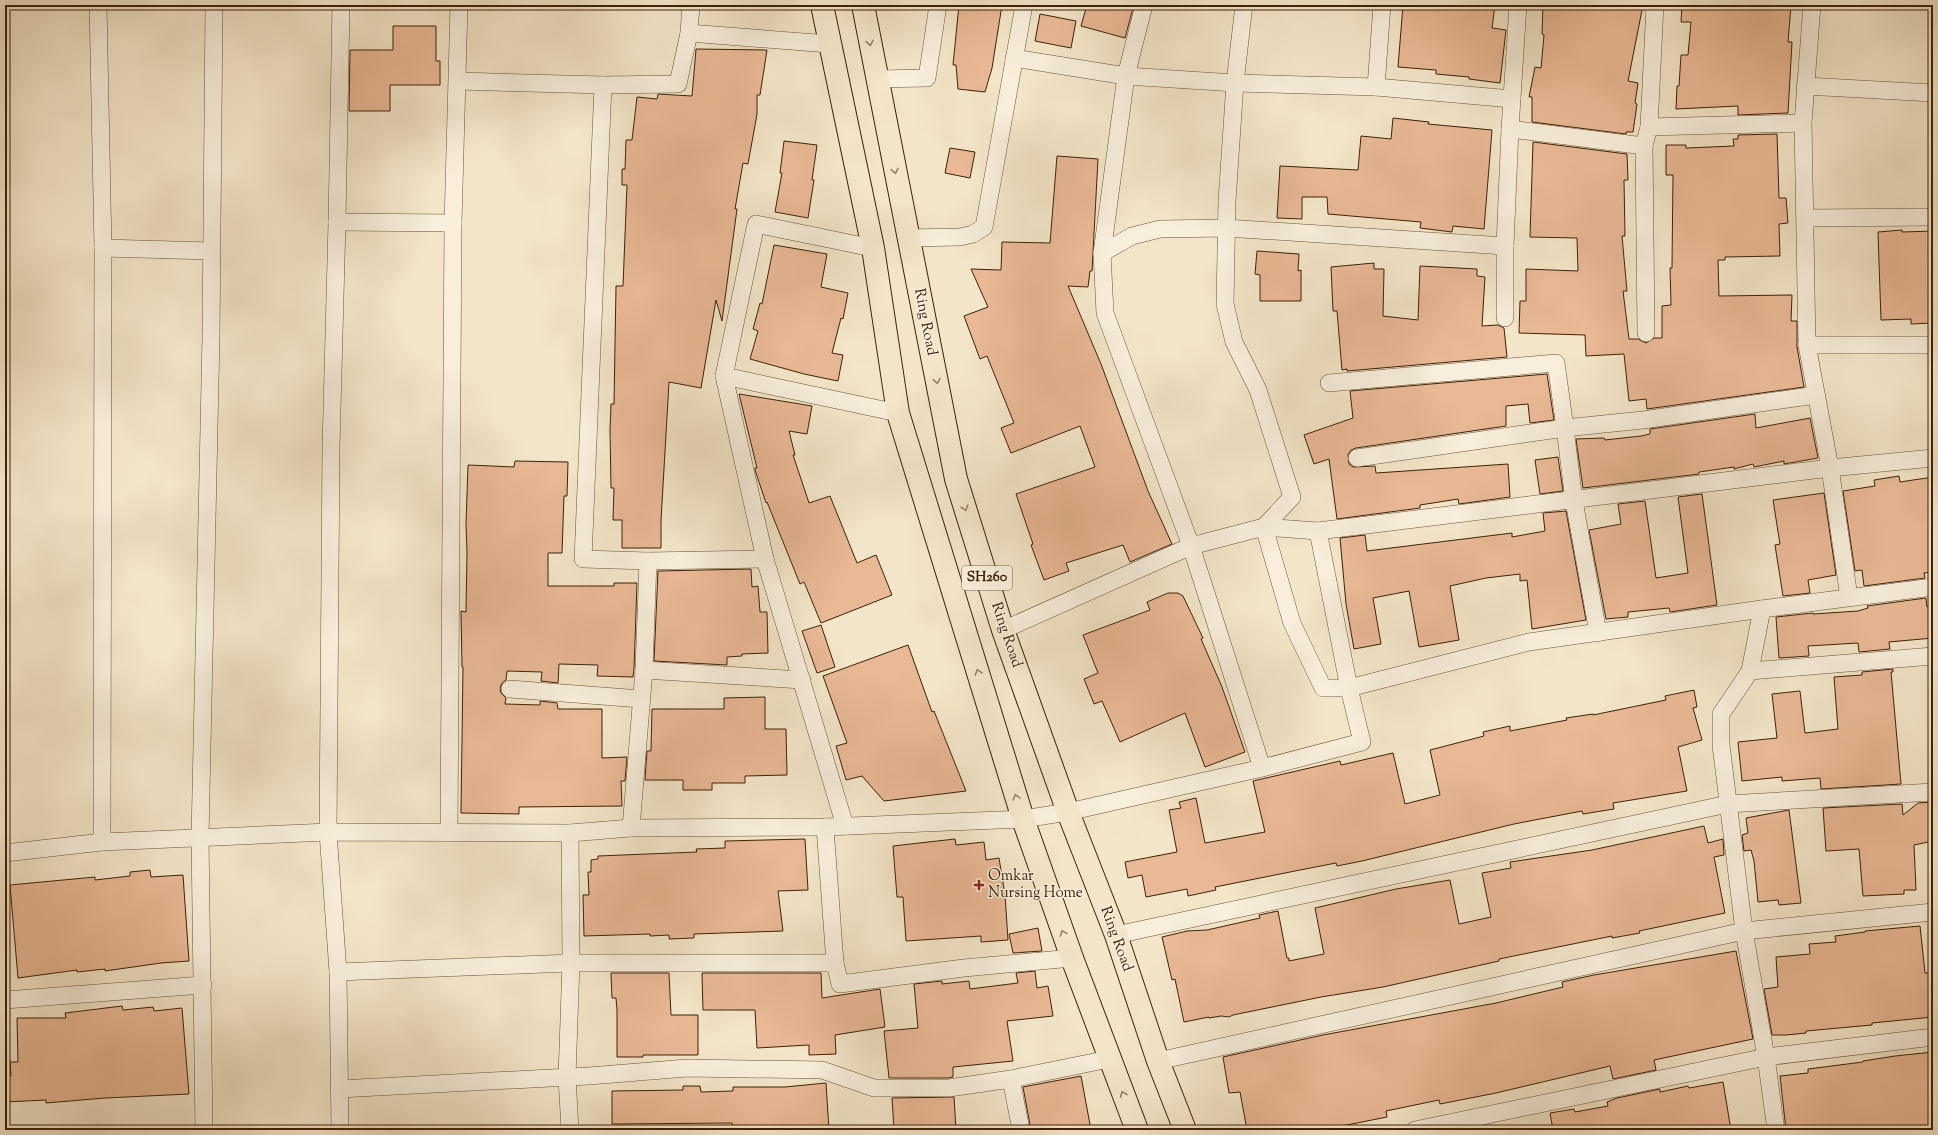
<svg xmlns="http://www.w3.org/2000/svg" width="1938" height="1135" font-family="'Sorts Mill Goudy',serif">
	<style>
		.building { fill: #e9b895; stroke: #3e2109 }
		.lines { fill: none; stroke-linecap: round; stroke-linejoin: round }
		.minor-casing { stroke: #6b5239; stroke-width: 18 }
		.trunk-casing { stroke: #3e2109; stroke-width: 24 }
		.minor { stroke: #f7eedb; stroke-width: 17 }
		.trunk { stroke: #f3e5c8; stroke-width: 22 }
		.oneway { stroke: #988368 }
		.poi-dot { fill: #8f2418; stroke: #f7eedb; stroke-width: 1.5 }
		.labels { text-anchor: middle; dominant-baseline: central; stroke-width: 3; stroke-linejoin: round; paint-order: stroke }
		.shield { fill: #f7eedb; stroke: #765e48; stroke-width: 1 }
		.shield-label { font-size: 14px; font-weight: bold; fill: #3e2109 }
		.street-label { font-size: 15px; fill: #3e2109; stroke: #f7eedb }
		.poi-label { font-size: 15px; fill: #3e2109; stroke: #f7eedb; text-anchor: start }
	</style>
	<rect width="100%" height="100%" fill="#f3e5c8"/>
	<filter id="stains"><feTurbulence type="fractalNoise" baseFrequency=".005" numOctaves="4"/><feColorMatrix values="0 0 0 0 .2 0 0 0 0 .09 0 0 0 0 .02 0 0 0 .5 -.17"/></filter>
	<radialGradient id="worn" r=".72"><stop offset=".6" stop-color="#630" stop-opacity="0"/><stop offset="1" stop-color="#630" stop-opacity=".3"/></radialGradient>
	<!-- building -->
	<g class="building">
		<path d="M 959,5 L 1002,5 L 992,68 L 985,92 L 958,89 L 956,65 L 953,65 Z"/>
		<path d="M 1087,5 L 1123,5 L 1133,8 L 1125,38 L 1081,26 Z"/>
		<path d="M 1403,5 L 1495,5 L 1492,28 L 1506,30 L 1500,83 L 1469,79 L 1469,77 L 1436,74 L 1436,70 L 1398,67 Z"/>
		<path d="M 1543,5 L 1643,5 L 1628,81 L 1638,83 L 1635,103 L 1637,104 L 1633,132 L 1626,132 L 1626,134 L 1532,122 L 1532,97 L 1529,97 L 1535,67 L 1541,68 L 1544,35 L 1542,34 Z"/>
		<path d="M 1682,5 L 1791,5 L 1788,42 L 1792,42 L 1788,113 L 1738,115 L 1738,106 L 1676,109 L 1677,86 L 1679,86 L 1681,55 L 1688,55 L 1691,22 L 1681,22 Z"/>
		<path d="M 1040,14 L 1076,21 L 1071,48 L 1035,41 Z"/>
		<path d="M 393,26 L 436,26 L 436,61 L 440,61 L 440,85 L 390,85 L 390,111 L 349,111 L 350,50 L 393,50 Z"/>
		<path d="M 696,49 L 767,50 L 760,95 L 757,95 L 757,114 L 748,164 L 743,163 L 735,209 L 737,209 L 722,321 L 716,300 L 701,388 L 669,382 L 661,521 L 661,548 L 622,548 L 622,520 L 613,520 L 614,488 L 611,488 L 610,430 L 611,404 L 614,404 L 616,286 L 623,286 L 627,185 L 622,185 L 622,169 L 625,169 L 626,140 L 632,140 L 637,97 L 657,99 L 658,94 L 692,96 Z"/>
		<path d="M 1393,118 L 1429,122 L 1428,124 L 1492,130 L 1484,229 L 1453,226 L 1452,232 L 1420,228 L 1421,222 L 1328,214 L 1327,197 L 1302,197 L 1302,219 L 1277,218 L 1280,166 L 1358,170 L 1361,136 L 1391,139 Z"/>
		<path d="M 1777,134 L 1779,198 L 1786,198 L 1788,223 L 1779,224 L 1780,256 L 1725,257 L 1725,260 L 1718,260 L 1719,296 L 1792,295 L 1791,321 L 1797,321 L 1797,347 L 1804,387 L 1647,409 L 1646,399 L 1629,401 L 1624,354 L 1586,356 L 1585,335 L 1519,333 L 1520,301 L 1526,301 L 1526,269 L 1578,271 L 1577,238 L 1530,237 L 1533,142 L 1627,154 L 1628,180 L 1624,180 L 1625,236 L 1622,236 L 1627,291 L 1623,291 L 1629,339 L 1638,339 L 1646,343 L 1654,338 L 1662,338 L 1662,306 L 1671,305 L 1670,268 L 1672,268 L 1673,175 L 1666,175 L 1666,145 L 1686,145 L 1686,148 L 1734,146 L 1733,139 L 1738,139 L 1738,135 Z"/>
		<path d="M 784,141 L 817,145 L 812,180 L 814,180 L 808,218 L 775,212 L 782,173 L 780,173 Z"/>
		<path d="M 950,148 L 975,152 L 970,178 L 945,173 Z"/>
		<path d="M 1057,156 L 1098,159 L 1092,271 L 1090,271 L 1088,287 L 1068,286 L 1101,364 L 1148,491 L 1172,544 L 1130,562 L 1123,545 L 1066,563 L 1069,571 L 1044,580 L 1031,545 L 1033,544 L 1016,494 L 1095,467 L 1080,426 L 1011,453 L 1001,428 L 1014,423 L 987,356 L 980,359 L 964,316 L 988,307 L 971,269 L 1001,270 L 1002,242 L 1050,243 Z"/>
		<path d="M 1902,230 L 1902,232 L 1933,231 L 1933,323 L 1911,324 L 1911,319 L 1881,320 L 1878,232 Z"/>
		<path d="M 774,245 L 827,254 L 821,287 L 848,293 L 843,319 L 841,318 L 832,353 L 843,355 L 838,381 L 804,374 L 750,359 L 758,331 L 753,329 L 760,303 L 762,304 Z"/>
		<path d="M 1257,251 L 1299,254 L 1298,271 L 1301,270 L 1301,301 L 1260,301 L 1260,275 L 1255,274 Z"/>
		<path d="M 1374,263 L 1374,269 L 1384,269 L 1383,316 L 1418,320 L 1420,266 L 1477,269 L 1477,276 L 1485,277 L 1482,326 L 1498,325 L 1504,328 L 1507,357 L 1347,371 L 1347,369 L 1342,370 L 1337,311 L 1333,311 L 1331,267 Z"/>
		<path d="M 1547,374 L 1554,420 L 1530,423 L 1528,404 L 1506,406 L 1506,426 L 1356,448 L 1351,450 L 1348,455 L 1349,464 L 1353,467 L 1375,466 L 1376,473 L 1508,464 L 1510,497 L 1459,504 L 1458,499 L 1420,505 L 1420,508 L 1337,519 L 1329,459 L 1314,464 L 1304,435 L 1353,418 L 1350,391 Z"/>
		<path d="M 739,394 L 812,406 L 807,434 L 789,431 L 795,455 L 793,455 L 809,503 L 830,496 L 857,563 L 876,555 L 892,595 L 821,623 L 804,582 L 800,584 L 767,502 L 766,503 L 755,470 L 755,468 L 757,468 Z"/>
		<path d="M 1755,414 L 1756,428 L 1810,418 L 1818,458 L 1784,464 L 1784,461 L 1754,467 L 1753,464 L 1734,469 L 1734,467 L 1699,472 L 1699,474 L 1583,488 L 1576,439 L 1604,438 L 1605,440 L 1641,436 L 1650,434 L 1650,429 Z"/>
		<path d="M 1558,457 L 1563,491 L 1540,494 L 1535,460 Z"/>
		<path d="M 515,461 L 568,462 L 567,496 L 564,496 L 562,553 L 548,553 L 548,586 L 614,586 L 614,583 L 637,583 L 634,669 L 633,677 L 597,676 L 598,665 L 559,664 L 558,683 L 541,681 L 542,672 L 507,671 L 506,680 L 502,683 L 500,688 L 501,693 L 506,698 L 505,704 L 540,705 L 540,701 L 557,703 L 558,709 L 602,709 L 602,758 L 627,757 L 625,781 L 621,781 L 622,806 L 519,807 L 519,814 L 461,813 L 463,667 L 462,667 L 461,611 L 466,612 L 467,552 L 466,524 L 468,465 L 514,467 Z"/>
		<path d="M 1899,476 L 1900,482 L 1933,477 L 1933,572 L 1924,573 L 1925,578 L 1864,586 L 1862,570 L 1855,571 L 1843,491 L 1875,486 L 1874,480 Z"/>
		<path d="M 1824,493 L 1836,575 L 1808,580 L 1810,593 L 1783,596 L 1775,545 L 1780,544 L 1773,500 Z"/>
		<path d="M 1702,494 L 1717,605 L 1670,612 L 1669,608 L 1628,612 L 1628,617 L 1606,619 L 1589,530 L 1621,524 L 1618,504 L 1645,501 L 1656,578 L 1688,573 L 1678,497 Z"/>
		<path d="M 1566,511 L 1586,620 L 1532,629 L 1527,580 L 1520,581 L 1520,574 L 1486,578 L 1450,586 L 1459,640 L 1419,647 L 1409,591 L 1373,598 L 1381,644 L 1354,649 L 1346,604 L 1340,538 L 1365,535 L 1367,551 L 1512,533 L 1512,537 L 1545,531 L 1543,513 Z"/>
		<path d="M 751,569 L 752,587 L 758,586 L 760,612 L 767,612 L 768,653 L 742,654 L 742,656 L 727,657 L 727,665 L 654,661 L 658,571 Z"/>
		<path d="M 1168,593 L 1178,593 L 1183,596 L 1203,638 L 1201,639 L 1222,687 L 1245,752 L 1205,767 L 1185,713 L 1120,742 L 1102,701 L 1094,704 L 1084,679 L 1098,673 L 1083,635 L 1150,610 L 1147,602 Z"/>
		<path d="M 1926,598 L 1927,607 L 1933,606 L 1933,638 L 1889,642 L 1890,649 L 1859,652 L 1858,643 L 1808,646 L 1809,656 L 1779,658 L 1776,617 L 1813,613 L 1813,614 L 1858,611 L 1868,608 L 1867,606 Z"/>
		<path d="M 821,625 L 835,667 L 817,673 L 802,631 Z"/>
		<path d="M 908,645 L 932,712 L 934,711 L 966,791 L 884,801 L 862,776 L 846,780 L 836,746 L 847,743 L 823,676 Z"/>
		<path d="M 1893,669 L 1893,672 L 1891,672 L 1901,784 L 1821,789 L 1820,778 L 1782,781 L 1782,777 L 1742,781 L 1738,742 L 1777,738 L 1772,694 L 1800,691 L 1805,733 L 1838,729 L 1834,677 L 1862,675 L 1862,672 Z"/>
		<path d="M 1694,690 L 1697,707 L 1693,708 L 1702,740 L 1678,747 L 1687,791 L 1613,803 L 1614,809 L 1583,814 L 1582,811 L 1514,824 L 1362,861 L 1337,866 L 1336,863 L 1300,870 L 1215,887 L 1216,890 L 1188,896 L 1187,889 L 1146,897 L 1142,875 L 1128,878 L 1125,862 L 1177,852 L 1169,810 L 1181,808 L 1179,802 L 1196,798 L 1205,843 L 1265,832 L 1253,781 L 1340,761 L 1341,765 L 1393,753 L 1405,804 L 1440,795 L 1430,750 L 1484,736 L 1483,732 L 1510,726 L 1510,731 L 1567,720 L 1566,718 L 1593,714 L 1593,715 L 1666,700 L 1665,696 Z"/>
		<path d="M 765,697 L 765,729 L 786,729 L 787,775 L 745,776 L 745,783 L 712,783 L 712,790 L 683,790 L 683,780 L 645,780 L 647,751 L 651,751 L 652,709 L 724,709 L 724,698 Z"/>
		<path d="M 1933,802 L 1933,841 L 1914,845 L 1916,890 L 1904,890 L 1904,894 L 1863,896 L 1859,849 L 1826,851 L 1823,808 L 1902,804 L 1903,815 L 1918,803 Z"/>
		<path d="M 1789,810 L 1801,903 L 1779,905 L 1778,900 L 1758,902 L 1754,861 L 1751,850 L 1744,851 L 1742,835 L 1748,833 L 1746,818 Z"/>
		<path d="M 1704,826 L 1708,843 L 1723,839 L 1724,855 L 1714,857 L 1725,913 L 1639,931 L 1640,933 L 1612,938 L 1612,936 L 1499,959 L 1499,961 L 1383,987 L 1321,997 L 1233,1015 L 1229,1017 L 1221,1016 L 1209,1018 L 1209,1017 L 1184,1022 L 1175,979 L 1172,980 L 1162,937 L 1187,931 L 1207,930 L 1260,918 L 1259,915 L 1278,911 L 1287,958 L 1289,958 L 1289,961 L 1324,954 L 1315,908 L 1396,889 L 1450,880 L 1459,924 L 1491,917 L 1482,873 L 1511,868 L 1510,862 L 1592,850 Z"/>
		<path d="M 805,839 L 808,890 L 778,891 L 783,931 L 694,934 L 694,938 L 669,939 L 669,935 L 650,936 L 650,934 L 584,936 L 583,895 L 589,895 L 588,872 L 591,872 L 591,860 L 598,859 L 598,856 L 697,852 L 696,849 L 725,848 L 725,841 Z"/>
		<path d="M 955,839 L 956,845 L 984,842 L 986,860 L 999,858 L 1005,895 L 1008,940 L 981,942 L 981,936 L 906,941 L 903,897 L 897,897 L 893,846 Z"/>
		<path d="M 150,870 L 151,877 L 183,875 L 189,961 L 161,963 L 105,971 L 105,969 L 77,972 L 77,970 L 18,978 L 10,885 L 95,877 L 95,880 L 130,876 L 130,872 Z"/>
		<path d="M 1920,926 L 1925,973 L 1933,973 L 1933,1017 L 1872,1023 L 1872,1025 L 1806,1031 L 1806,1033 L 1786,1035 L 1772,1035 L 1764,989 L 1778,987 L 1776,957 L 1810,954 L 1809,944 L 1836,942 L 1835,936 L 1865,932 L 1865,931 Z"/>
		<path d="M 1038,928 L 1042,951 L 1013,953 L 1009,934 Z"/>
		<path d="M 1736,951 L 1753,1039 L 1654,1060 L 1656,1070 L 1613,1079 L 1610,1066 L 1496,1093 L 1440,1104 L 1439,1100 L 1386,1111 L 1387,1117 L 1322,1130 L 1247,1130 L 1240,1092 L 1229,1093 L 1223,1057 L 1323,1035 L 1496,1003 L 1563,987 L 1562,982 L 1594,975 Z"/>
		<path d="M 1035,971 L 1037,988 L 1048,986 L 1053,1016 L 1007,1021 L 1013,1061 L 953,1067 L 953,1077 L 948,1078 L 889,1078 L 884,1031 L 918,1028 L 914,984 L 942,981 L 942,984 L 969,981 L 970,989 L 1018,983 L 1016,973 Z"/>
		<path d="M 611,973 L 669,973 L 671,1015 L 698,1015 L 698,1055 L 643,1055 L 643,1057 L 617,1057 L 617,1010 L 616,998 L 612,998 Z"/>
		<path d="M 702,973 L 821,973 L 822,998 L 880,989 L 885,1027 L 835,1035 L 836,1054 L 809,1055 L 809,1045 L 757,1048 L 755,1010 L 703,1010 Z"/>
		<path d="M 122,1006 L 123,1010 L 153,1007 L 154,1011 L 182,1008 L 189,1094 L 105,1098 L 46,1103 L 46,1100 L 5,1102 L 5,1076 L 11,1076 L 10,1062 L 18,1062 L 17,1018 L 66,1018 L 65,1013 Z"/>
		<path d="M 1933,1052 L 1933,1130 L 1786,1130 L 1780,1076 L 1808,1073 L 1808,1069 L 1863,1062 L 1863,1061 L 1895,1056 Z"/>
		<path d="M 1081,1076 L 1091,1130 L 1031,1130 L 1023,1087 Z"/>
		<path d="M 1723,1082 L 1731,1130 L 1553,1130 L 1550,1113 L 1574,1109 L 1575,1112 L 1608,1106 L 1607,1102 L 1617,1098 L 1660,1089 L 1660,1092 L 1688,1086 L 1689,1088 Z"/>
		<path d="M 826,1083 L 829,1130 L 733,1130 L 732,1123 L 612,1124 L 612,1091 L 683,1090 L 683,1086 L 700,1086 L 701,1092 L 733,1091 L 733,1087 L 785,1087 Z"/>
		<path d="M 954,1097 L 956,1130 L 894,1130 L 892,1098 Z"/>
	</g>
	<g class="lines">
		<!-- minor casing -->
		<g class="minor-casing">
			<g id="minor">
				<path d="M 98,5 L 103,248 L 102,842"/>
				<path d="M 689,33 L 691,5"/>
				<path d="M 1014,58 L 1126,76 L 1144,5"/>
				<path d="M 877,79 L 927,78 L 938,5"/>
				<path d="M 458,81 L 603,85 L 678,84 L 689,33 L 829,44"/>
				<path d="M 603,85 L 583,559 L 648,561 L 765,559"/>
				<path d="M 1805,86 L 1933,93"/>
				<path d="M 1376,87 L 1382,5"/>
				<path d="M 1649,127 L 1655,5"/>
				<path d="M 1510,129 L 1518,5"/>
				<path d="M 1806,218 L 1933,217"/>
				<path d="M 337,222 L 453,223"/>
				<path d="M 908,238 L 960,237 L 973,234 L 984,227 L 1024,5"/>
				<path d="M 103,248 L 211,251"/>
				<path d="M 1102,253 L 1132,236 L 1160,229 L 1226,228 L 1505,246"/>
				<path d="M 1505,318 L 1505,246 L 1510,129 L 1644,146"/>
				<path d="M 1646,333 L 1644,146 L 1649,127 L 1803,123"/>
				<path d="M 1807,345 L 1803,123 L 1812,5"/>
				<path d="M 724,376 L 898,413"/>
				<path d="M 1329,383 L 1556,363 L 1565,428 L 1357,458"/>
				<path d="M 1318,531 L 1264,527 L 1191,546 L 1105,313 L 1102,253 L 1126,76 L 1235,83 L 1376,87 L 1512,99"/>
				<path d="M 1849,597 L 1830,468 L 1807,345 L 1933,345"/>
				<path d="M 1762,609 L 1529,642 L 1349,688 L 1318,531 L 1830,468 L 1933,458"/>
				<path d="M 1003,630 L 1191,546 L 1262,768"/>
				<path d="M 1598,633 L 1574,501 L 1565,428 L 1643,420 L 1816,395"/>
				<path d="M 644,670 L 648,561"/>
				<path d="M 1750,671 L 1762,609 L 1933,587"/>
				<path d="M 510,689 L 641,699"/>
				<path d="M 845,826 L 765,559 L 724,376 L 756,224 L 873,248"/>
				<path d="M 631,828 L 644,670 L 802,680"/>
				<path d="M 449,832 L 453,223 L 459,5"/>
				<path d="M 570,833 L 571,963 L 567,1077 L 570,1130"/>
				<path d="M 5,853 L 102,842 L 328,832 L 570,833 L 631,828 L 825,827 L 1023,819 L 1068,812 L 1262,768 L 1362,742 L 1349,688 L 1323,688 L 1292,623 L 1264,527 L 1292,497 L 1258,390 L 1234,342 L 1225,304 L 1227,201 L 1235,83 L 1244,5"/>
				<path d="M 1116,935 L 1728,804 L 1933,792"/>
				<path d="M 835,963 L 840,984 L 964,968 L 1072,958"/>
				<path d="M 338,972 L 571,963 L 835,963 L 825,827"/>
				<path d="M 5,1000 L 203,985"/>
				<path d="M 1158,1061 L 1744,931 L 1933,912"/>
				<path d="M 1011,1079 L 1021,1130"/>
				<path d="M 339,1089 L 589,1076 L 687,1068 L 822,1070 L 874,1088 L 949,1088 L 1011,1079 L 1109,1059"/>
				<path d="M 204,1130 L 200,837 L 211,337 L 214,5"/>
				<path d="M 340,1130 L 338,972 L 328,832 L 331,447 L 337,222 L 341,5"/>
				<path d="M 1415,1130 L 1766,1057 L 1933,1037"/>
				<path d="M 1776,1130 L 1766,1057 L 1744,931 L 1721,745 L 1721,714 L 1750,671 L 1933,656"/>
			</g>
		</g>
		<!-- trunk casing -->
		<g class="trunk-casing">
			<g id="trunk">
				<path d="M 822,5 L 873,248 L 898,413 L 1023,819 L 1072,958 L 1137,1130"/>
				<path d="M 863,5 L 956,479 L 1003,630 L 1068,812 L 1116,935 L 1158,1061 L 1185,1130"/>
			</g>
		</g>
		<!-- minor -->
		<use href="#minor" class="minor"/>
		<!-- trunk -->
		<use href="#trunk" class="trunk"/>
	</g>
	<!-- one-way arrows -->
	<defs><path id="oneway-chevron" d="M-2-3.5L2.5 0L-2 3.5" fill="none" stroke-width="1.6" stroke-linecap="round" stroke-linejoin="round"/></defs>
	<g class="oneway">
		<use href="#oneway-chevron" transform="translate(870 43) rotate(80)"/>
		<use href="#oneway-chevron" transform="translate(895 171) rotate(79)"/>
		<use href="#oneway-chevron" transform="translate(937 381) rotate(79)"/>
		<use href="#oneway-chevron" transform="translate(965 508) rotate(73)"/>
		<use href="#oneway-chevron" transform="translate(978 672) rotate(-107)"/>
		<use href="#oneway-chevron" transform="translate(1016 797) rotate(-107)"/>
		<use href="#oneway-chevron" transform="translate(1063 933) rotate(-110)"/>
		<use href="#oneway-chevron" transform="translate(1123 1094) rotate(-112)"/>
	</g>
	<!-- markers -->
	<path class="poi-dot" d="M977 879h4v4h4v4h-4v4h-4v-4h-4v-4h4z"/>
	<g class="labels">
		<!-- shield labels -->
		<rect class="shield" x="962" y="566" width="50" height="24" rx="3"/>
		<g class="shield-label">
			<text x="987" y="578">SH260</text>
		</g>
		<!-- street labels -->
		<g class="street-label">
			<text transform="translate(925 322) rotate(79)">Ring Road</text>
			<text transform="translate(1006 635) rotate(71)">Ring Road</text>
			<text transform="translate(1116 939) rotate(70)">Ring Road</text>
		</g>
		<!-- poi labels -->
		<g class="poi-label">
			<text x="988" y="876">Omkar<tspan x="988" dy="17">Nursing Home</tspan></text>
		</g>
	</g>
	<!-- margin -->
	<rect width="1938" height="1135" fill="none" stroke="#f3e5c8" stroke-width="20"/>
	<rect x="6" y="6" width="1926" height="1123" fill="none" stroke="#3e2109" stroke-width="2"/>
	<rect x="10" y="10" width="1918" height="1115" fill="none" stroke="#3e2109"/>
	<rect width="100%" height="100%" filter="url(#stains)"/>
	<rect width="100%" height="100%" fill="url(#worn)"/>
</svg>
